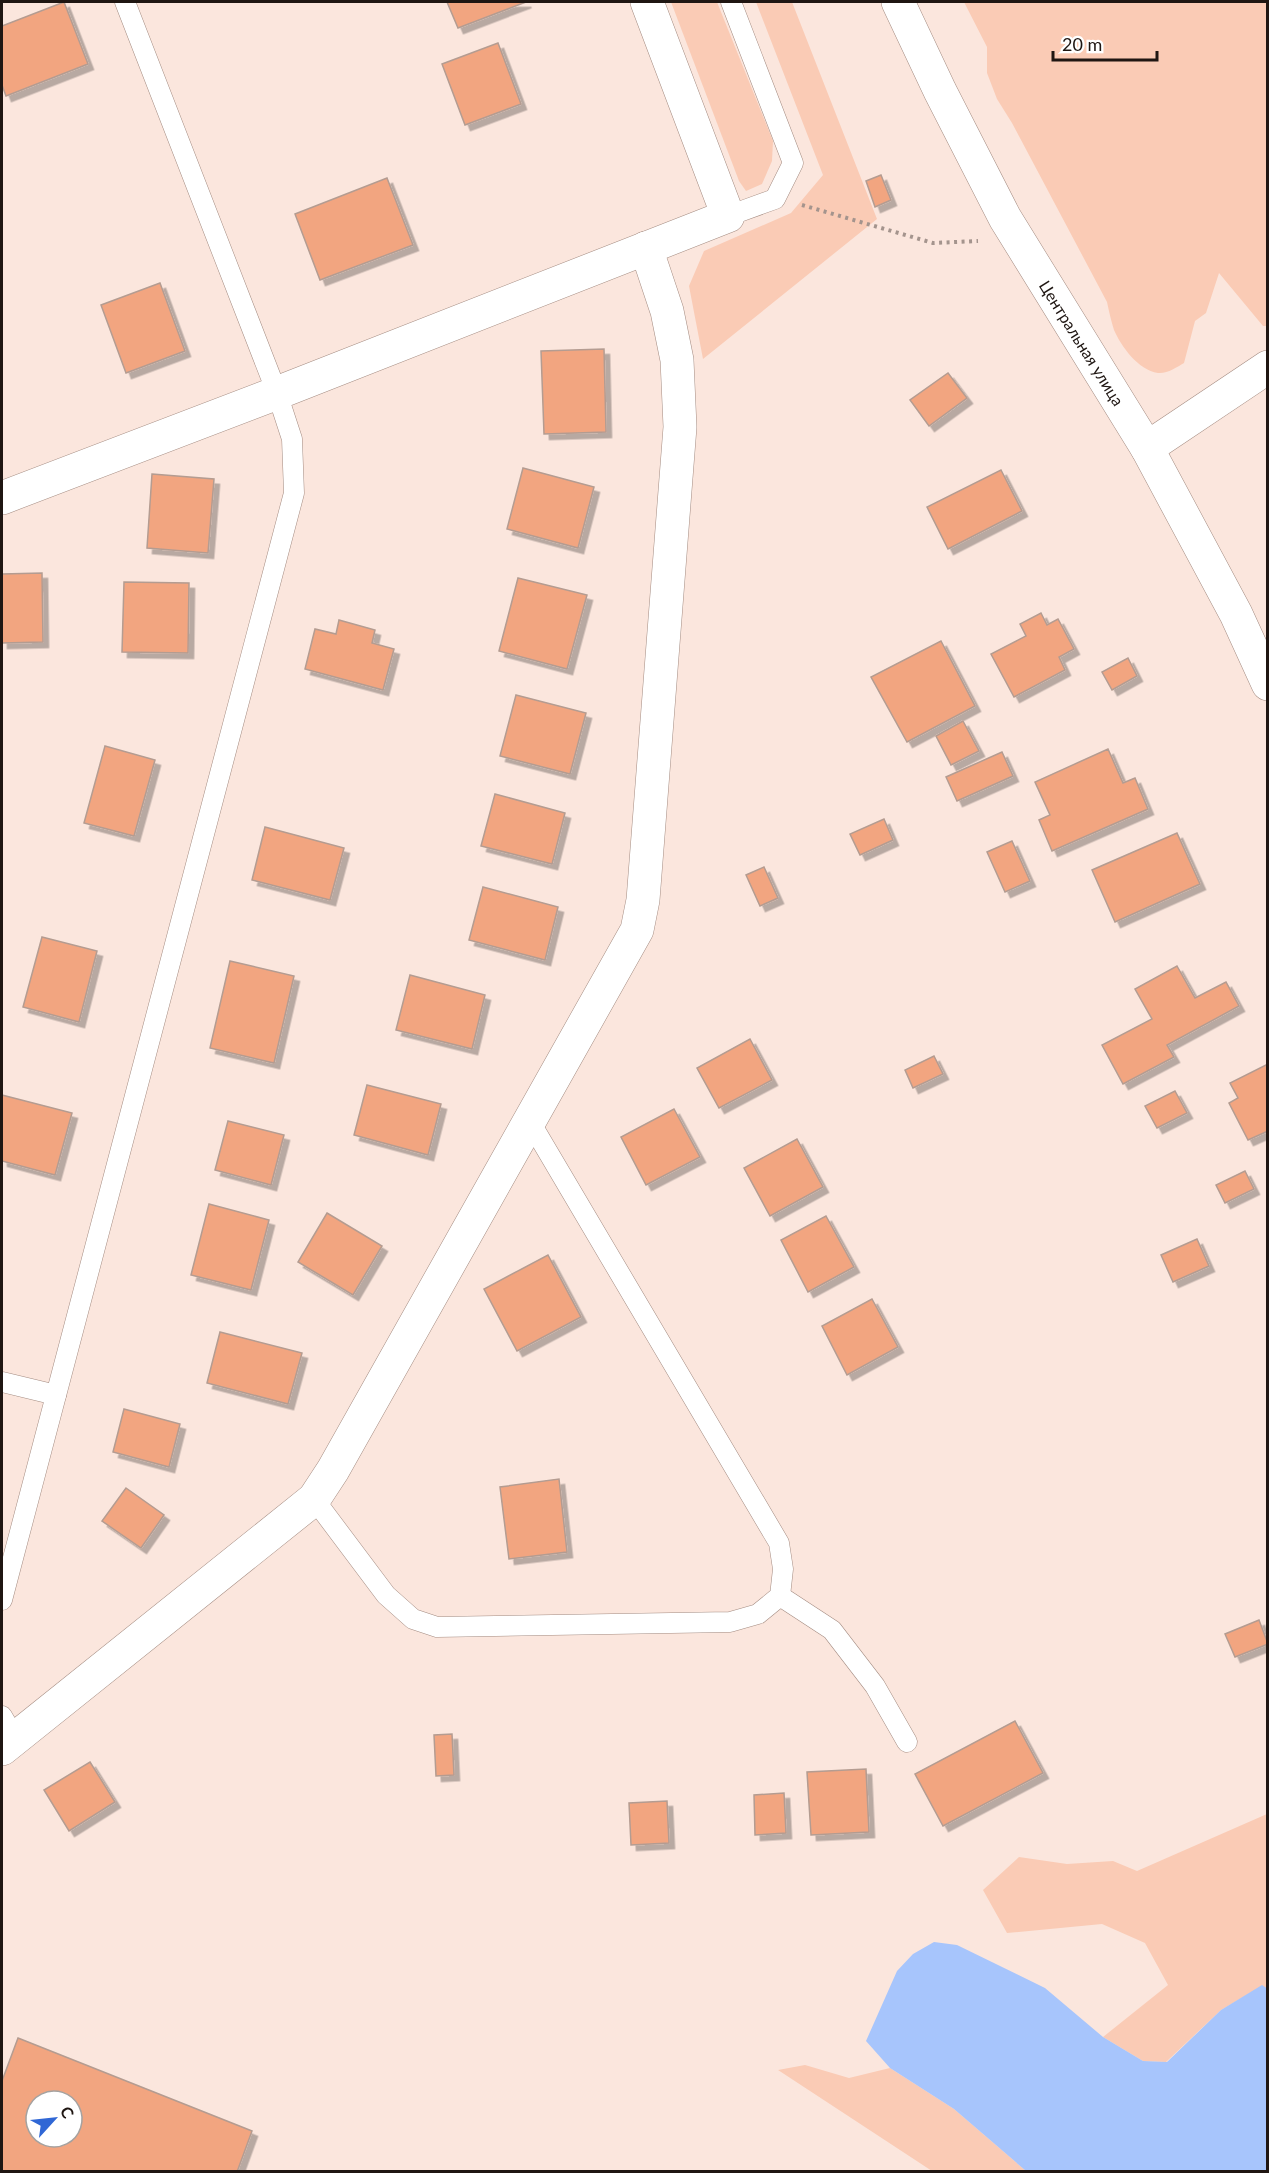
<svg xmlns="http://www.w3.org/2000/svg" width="1269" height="2173" font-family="Lato,sans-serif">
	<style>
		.green { fill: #facbb5 }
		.water { fill: #a7c5fc }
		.building { fill: #f2a580; stroke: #b49c91; stroke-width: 1.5; fill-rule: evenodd; filter: url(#shadow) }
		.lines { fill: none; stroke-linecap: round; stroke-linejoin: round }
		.lane-casing { stroke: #a48c82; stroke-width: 21 }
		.street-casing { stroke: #a48c82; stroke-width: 34 }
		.secondary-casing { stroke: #a48c82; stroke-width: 34 }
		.path { stroke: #a4948d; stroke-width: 4; stroke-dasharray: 3 4.5; stroke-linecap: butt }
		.lane { stroke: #fff; stroke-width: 20 }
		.street { stroke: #fff; stroke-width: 33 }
		.secondary { stroke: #fff; stroke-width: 33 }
		.labels { text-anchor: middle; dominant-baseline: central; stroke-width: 4.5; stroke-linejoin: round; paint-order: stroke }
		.street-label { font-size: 16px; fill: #1f1612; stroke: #fff }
	</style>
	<defs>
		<filter id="shadow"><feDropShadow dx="5.5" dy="5.5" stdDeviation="0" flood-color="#0004"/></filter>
	</defs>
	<rect width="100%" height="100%" fill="#fbe6dd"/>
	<!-- green -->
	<g class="green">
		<path d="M 671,2 L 717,2 L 773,141 L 772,161 L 762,184 L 746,191 L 739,181 Z"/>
		<path d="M 756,2 L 792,2 L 877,219 L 703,359 L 689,286 L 704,251 L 791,213 L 823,175 Z"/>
		<path d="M 964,2 L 1267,2 L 1267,326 L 1263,326 L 1219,273 L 1206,313 L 1195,321 L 1184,363 C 1177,367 1167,374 1158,373 C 1138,370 1121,346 1114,330 C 1111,321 1109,311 1107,302 L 1012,123 L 997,99 L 987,73 L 987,47 Z"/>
		<path d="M 1267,1814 L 1267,1989 L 1262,1986 L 1221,2010 L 1166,2062 L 1143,2061 L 1103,2037 L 1168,1985 L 1145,1943 L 1102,1924 L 1007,1933 L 983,1890 L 1019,1857 L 1067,1864 L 1113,1861 L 1137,1871 Z"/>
		<path d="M 805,2065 L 849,2078 L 890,2068 L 954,2109 L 1026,2171 L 932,2171 L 778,2070 Z"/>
	</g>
	<!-- water -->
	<path class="water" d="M 934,1942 L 957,1945 L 1045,1988 L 1103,2037 L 1143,2061 L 1167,2062 L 1221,2010 L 1262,1985 L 1268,1989 L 1267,2171 L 1026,2171 L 954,2109 L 890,2068 L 866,2041 L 897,1971 L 913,1954 Z"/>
	<!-- building -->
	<g class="building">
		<path d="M 64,2 L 88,64 L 6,96 L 2,85 L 2,26 Z"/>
		<path d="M 447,2 L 526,2 L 458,28 Z"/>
		<path d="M 498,43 L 521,104 L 465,125 L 442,64 Z"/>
		<path d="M 881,175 L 891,200 L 875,207 L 866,181 Z"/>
		<path d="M 387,178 L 413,245 L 320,280 L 295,214 Z"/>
		<path d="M 160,283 L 185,351 L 126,373 L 101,305 Z"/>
		<path d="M 604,349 L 606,432 L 544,434 L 541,351 Z"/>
		<path d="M 948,373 L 967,398 L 929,426 L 910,400 Z"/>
		<path d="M 523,468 L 594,487 L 578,548 L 507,529 Z"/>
		<path d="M 1001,470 L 1022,511 L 948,549 L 927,507 Z"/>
		<path d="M 152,474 L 214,479 L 208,553 L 147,548 Z"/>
		<path d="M 42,573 L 43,642 L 2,643 L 2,574 Z"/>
		<path d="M 518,578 L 587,595 L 567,669 L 499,651 Z"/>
		<path d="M 124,582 L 189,583 L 188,653 L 122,652 Z"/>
		<path d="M 1041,613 L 1047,625 L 1058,619 L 1074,649 L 1059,657 L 1065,670 L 1014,697 L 991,654 L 1026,636 L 1020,624 Z"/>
		<path d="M 339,620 L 375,630 L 372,643 L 394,649 L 383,690 L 305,669 L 315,629 L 336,634 Z"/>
		<path d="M 941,641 L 975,706 L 907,742 L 871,677 Z"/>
		<path d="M 1128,658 L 1137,676 L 1112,690 L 1102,672 Z"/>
		<path d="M 516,695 L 586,713 L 570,774 L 500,756 Z"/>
		<path d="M 963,721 L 979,751 L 951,765 L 936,736 Z"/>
		<path d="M 105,746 L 155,760 L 134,836 L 84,823 Z"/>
		<path d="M 1108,749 L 1123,783 L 1135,778 L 1148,809 L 1052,851 L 1039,820 L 1050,815 L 1035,782 Z"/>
		<path d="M 1002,752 L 1013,776 L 957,801 L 946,777 Z"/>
		<path d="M 495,794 L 565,813 L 552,864 L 481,846 Z"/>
		<path d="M 884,819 L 893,840 L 860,855 L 850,834 Z"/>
		<path d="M 265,827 L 344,848 L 330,900 L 252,880 Z"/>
		<path d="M 1177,833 L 1200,884 L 1115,922 L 1092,870 Z"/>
		<path d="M 1012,841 L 1030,881 L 1005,892 L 987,852 Z"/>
		<path d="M 764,867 L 778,898 L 760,906 L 746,875 Z"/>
		<path d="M 483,887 L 558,907 L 545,960 L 469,940 Z"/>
		<path d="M 42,937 L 97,951 L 79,1022 L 23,1007 Z"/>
		<path d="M 230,961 L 294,976 L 274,1063 L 210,1048 Z"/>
		<path d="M 1177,966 L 1195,998 L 1226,982 L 1239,1006 L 1167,1045 L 1174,1057 L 1123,1084 L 1102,1045 L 1152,1019 L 1135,989 Z"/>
		<path d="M 410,975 L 485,995 L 472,1049 L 396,1030 Z"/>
		<path d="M 750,1039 L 772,1080 L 719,1108 L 697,1068 Z"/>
		<path d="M 934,1056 L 943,1074 L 913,1088 L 905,1070 Z"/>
		<path d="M 1268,1064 L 1268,1131 L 1248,1140 L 1229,1103 L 1238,1098 L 1230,1083 Z"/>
		<path d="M 367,1085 L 441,1104 L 428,1155 L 354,1135 Z"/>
		<path d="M 1175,1091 L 1187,1113 L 1157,1128 L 1145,1106 Z"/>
		<path d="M 2,1095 L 72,1113 L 55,1175 L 2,1161 Z"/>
		<path d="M 674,1109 L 700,1157 L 646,1185 L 621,1137 Z"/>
		<path d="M 228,1121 L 284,1135 L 271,1185 L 215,1170 Z"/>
		<path d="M 797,1139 L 823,1187 L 770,1216 L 744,1168 Z"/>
		<path d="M 1245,1171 L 1254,1189 L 1225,1203 L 1216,1185 Z"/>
		<path d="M 209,1204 L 269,1220 L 251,1290 L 191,1275 Z"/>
		<path d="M 327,1213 L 382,1246 L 353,1295 L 298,1262 Z"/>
		<path d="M 826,1216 L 854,1267 L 808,1292 L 781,1240 Z"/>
		<path d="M 1197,1239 L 1209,1266 L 1173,1282 L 1161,1255 Z"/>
		<path d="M 548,1255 L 581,1317 L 517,1351 L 484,1289 Z"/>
		<path d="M 872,1299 L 898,1347 L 847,1375 L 822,1326 Z"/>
		<path d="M 220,1332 L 302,1353 L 288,1404 L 207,1383 Z"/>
		<path d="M 124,1409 L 180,1424 L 169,1467 L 113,1452 Z"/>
		<path d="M 559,1479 L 567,1552 L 509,1559 L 500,1487 Z"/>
		<path d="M 126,1488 L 164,1515 L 141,1548 L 102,1521 Z"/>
		<path d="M 1259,1620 L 1268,1644 L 1235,1657 L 1225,1634 Z"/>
		<path d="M 1015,1721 L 1043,1773 L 943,1826 L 915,1774 Z"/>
		<path d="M 452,1734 L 454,1775 L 436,1776 L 434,1735 Z"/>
		<path d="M 90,1762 L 115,1802 L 69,1831 L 44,1790 Z"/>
		<path d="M 866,1769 L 869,1832 L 811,1835 L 807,1772 Z"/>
		<path d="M 784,1793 L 786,1833 L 755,1835 L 754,1795 Z"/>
		<path d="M 667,1801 L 669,1843 L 631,1845 L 629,1803 Z"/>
		<path d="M 18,2038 L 252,2131 L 237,2172 L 2,2172 L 2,2081 ZM 36,2101 L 72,2101 L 72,2137 L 36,2137 Z"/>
	</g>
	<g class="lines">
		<!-- lane casing -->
		<g class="lane-casing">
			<g id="lane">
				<path d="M 728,216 L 775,199 L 793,163 L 731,2"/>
				<path d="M 2,1382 L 56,1395"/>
				<path d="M 314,1499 L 386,1595 L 413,1619 L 437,1627 L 730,1622 L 758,1614 L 780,1596 L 783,1569 L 779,1543 L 529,1120"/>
				<path d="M 780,1596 L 832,1630 L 875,1686 L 907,1742"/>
				<path d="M 2,1600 L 294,493 L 292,439 L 277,393 L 125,2"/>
				<path d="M 2,1716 L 15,1738"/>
			</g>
		</g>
		<!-- street casing -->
		<g class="street-casing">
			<g id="street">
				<path d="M 1147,448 L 1268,367"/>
				<path d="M 2,498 L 277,393 L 728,216 L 647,2"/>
				<path d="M 2,1749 L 314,1499 L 333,1470 L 637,930 L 643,900 L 680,427 L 677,360 L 667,311 L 646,248"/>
			</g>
		</g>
		<!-- secondary casing -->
		<g class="secondary-casing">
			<path id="secondary" d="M 898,2 L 940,91 L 1005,218 L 1147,448 L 1236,614 L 1268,684"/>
		</g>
		<!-- path -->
		<path class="path" d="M 802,205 L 933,243 L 978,241"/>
		<!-- lane -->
		<use href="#lane" class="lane"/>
		<!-- street -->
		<use href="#street" class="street"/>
		<!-- secondary -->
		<use href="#secondary" class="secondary"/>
	</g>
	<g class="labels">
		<!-- street labels -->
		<g class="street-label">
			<text transform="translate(1082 343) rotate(58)">Центральная улица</text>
		</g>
	</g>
	<!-- border -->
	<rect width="1269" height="2173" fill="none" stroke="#1f1612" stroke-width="6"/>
	<!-- north arrow -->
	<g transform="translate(54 2119) rotate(63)"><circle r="28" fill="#ffffff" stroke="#a5a2a0" stroke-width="1.5"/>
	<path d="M0-4.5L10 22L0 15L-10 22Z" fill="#3067d5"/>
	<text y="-9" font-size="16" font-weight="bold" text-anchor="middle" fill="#1f1612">С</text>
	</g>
	<!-- scale -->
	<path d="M1053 51v9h104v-9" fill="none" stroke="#1f1612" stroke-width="3"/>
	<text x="1062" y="51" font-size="18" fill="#1f1612" stroke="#ffffff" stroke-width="4.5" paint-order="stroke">20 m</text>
</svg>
